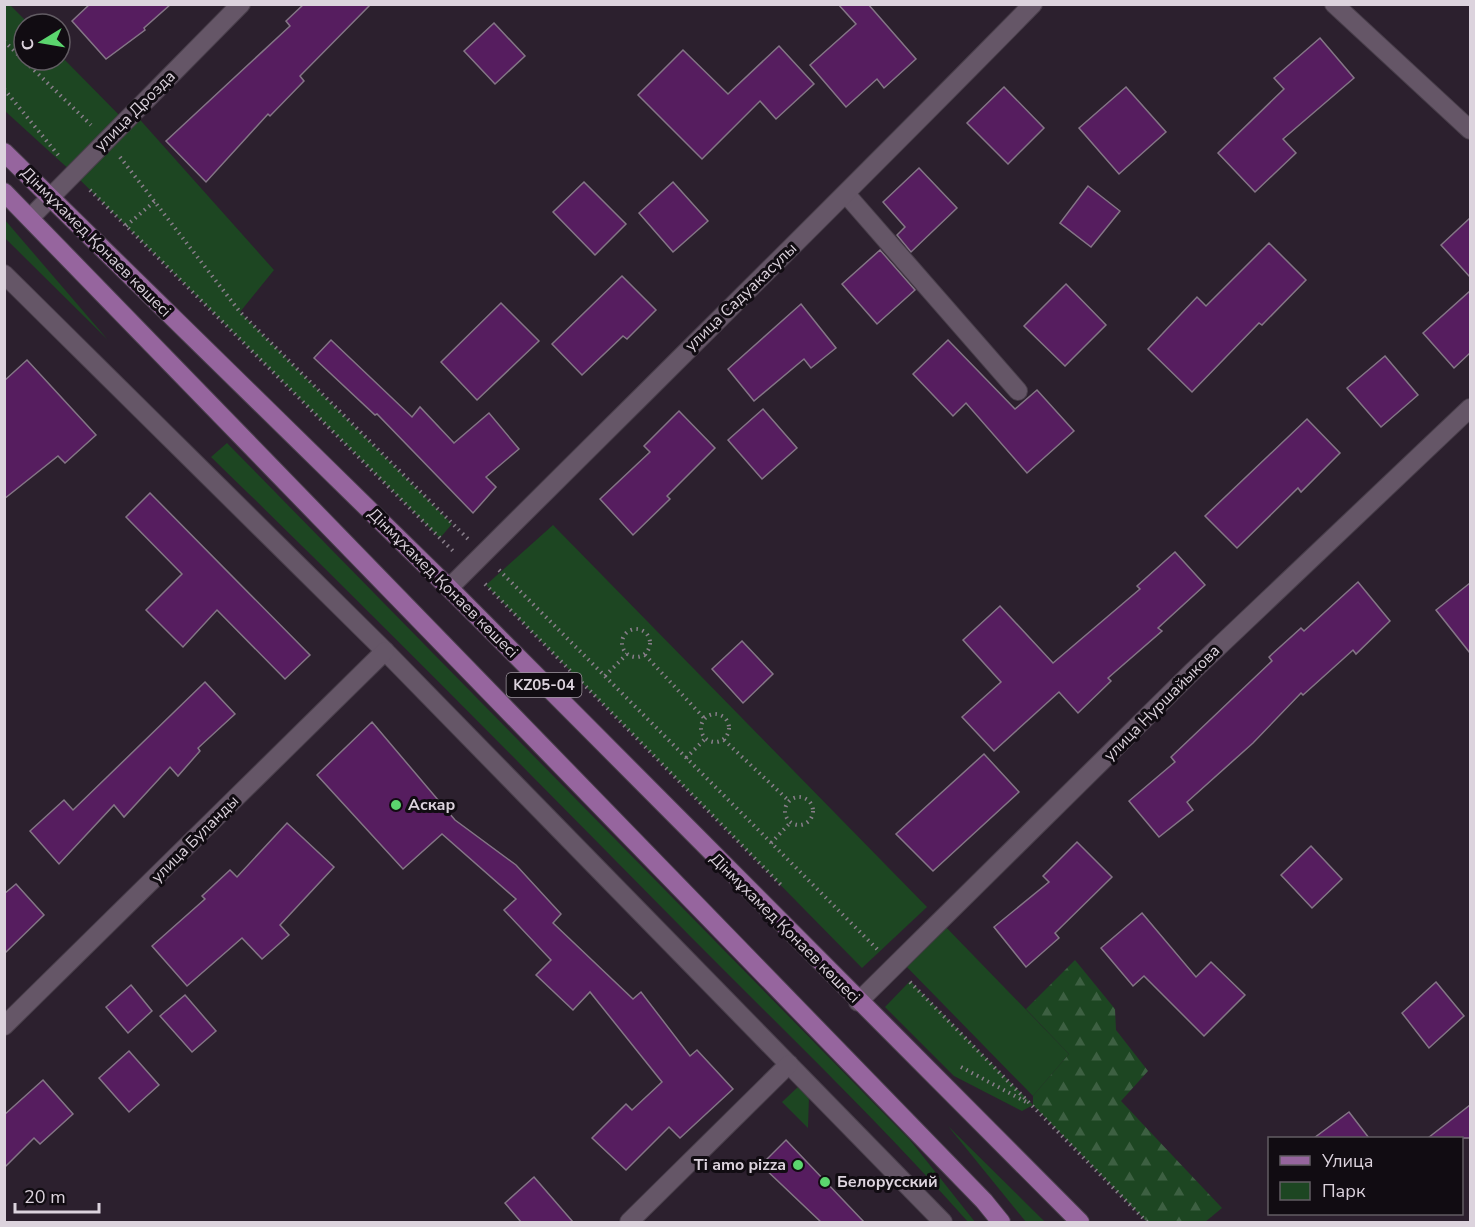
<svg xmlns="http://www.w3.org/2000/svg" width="1475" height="1227" font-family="'Nunito Sans',sans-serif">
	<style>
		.green { fill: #1d4622 }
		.forest { fill: url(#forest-firs) }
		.building { fill: #561d5f; stroke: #847586; stroke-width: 1.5 }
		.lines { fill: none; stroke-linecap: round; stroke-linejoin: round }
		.minor-casing { stroke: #483e4a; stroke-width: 20 }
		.major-casing { stroke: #483e4a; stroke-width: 20 }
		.path { stroke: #887e8a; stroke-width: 4; stroke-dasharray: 1.5 4.5; stroke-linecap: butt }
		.minor { stroke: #655667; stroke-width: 18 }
		.major { stroke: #96659e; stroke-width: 18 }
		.poi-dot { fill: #5bd56e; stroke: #110c12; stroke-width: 2 }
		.labels { text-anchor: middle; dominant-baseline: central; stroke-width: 6; stroke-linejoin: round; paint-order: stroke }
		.shield { fill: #110c12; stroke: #9f97a0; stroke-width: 1.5 }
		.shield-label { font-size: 15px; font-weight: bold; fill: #dcd3dd }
		.street-label { font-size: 16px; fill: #dcd3dd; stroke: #110c12 }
		.poi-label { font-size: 16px; font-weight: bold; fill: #dcd3dd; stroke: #110c12; text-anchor: start }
	</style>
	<defs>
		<pattern id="forest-firs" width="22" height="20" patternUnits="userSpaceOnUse" patternTransform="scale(1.5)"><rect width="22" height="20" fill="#1d4622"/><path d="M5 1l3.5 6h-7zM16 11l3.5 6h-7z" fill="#3d6042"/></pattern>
	</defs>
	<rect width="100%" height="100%" fill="#2c202e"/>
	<!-- green -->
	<g class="green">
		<path d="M 5,5 L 10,5 L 29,24 L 24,24 L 24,60 L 60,60 L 60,55 L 125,121 L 134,113 L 274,270 L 240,312 L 452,524 L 440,538 L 73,173 L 5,111 Z"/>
		<path d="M 5,220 L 108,340 L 5,238 Z"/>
		<path d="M 227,443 L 910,1140 L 975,1222 L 968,1222 C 880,1122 783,1030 689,935 C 531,775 373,614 211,457 Z"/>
		<path d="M 553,525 L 927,907 L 862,968 L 486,585 Z"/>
		<path d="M 941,922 L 1069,1054 L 1033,1096 L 901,961 Z"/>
		<path d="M 910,981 L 1033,1105 L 1022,1111 L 954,1076 L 885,1007 Z"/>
		<path d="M 799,1086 L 809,1095 L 808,1128 L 782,1102 Z"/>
		<path d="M 948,1126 L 1045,1222 L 1026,1222 Z"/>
	</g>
	<!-- forest -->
	<path class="forest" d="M 1075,960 L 1115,1009 L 1116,1030 L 1148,1071 L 1121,1101 L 1222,1208 L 1205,1222 L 1147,1222 L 1033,1105 L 1033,1096 L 1069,1054 L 1026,1009 Z"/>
	<!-- building -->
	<g class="building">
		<path d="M 90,4 L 171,4 L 144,28 L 145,30 L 106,59 L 72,21 Z"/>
		<path d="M 304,4 L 371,4 L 300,76 L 304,81 L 270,116 L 268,114 L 206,182 L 166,141 L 290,26 L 286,21 Z"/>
		<path d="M 838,4 L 868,4 L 916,59 L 884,88 L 877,79 L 846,107 L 810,65 L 856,24 Z"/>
		<path d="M 494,23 L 525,56 L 495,84 L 464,51 Z"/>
		<path d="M 1320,38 L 1354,78 L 1283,139 L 1296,153 L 1255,192 L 1218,153 L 1284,89 L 1274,78 Z"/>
		<path d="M 779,46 L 814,84 L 776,119 L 760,101 L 702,159 L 638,95 L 683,50 L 728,94 Z"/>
		<path d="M 1004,87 L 1044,128 L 1008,164 L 967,123 Z"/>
		<path d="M 1126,87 L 1166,132 L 1119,174 L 1079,128 Z"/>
		<path d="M 919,168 L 957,208 L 911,252 L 897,235 L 905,227 L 883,202 Z"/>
		<path d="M 584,182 L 626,224 L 595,255 L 553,212 Z"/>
		<path d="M 673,182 L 708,221 L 673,252 L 639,213 Z"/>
		<path d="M 1088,186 L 1120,211 L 1091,247 L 1060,223 Z"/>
		<path d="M 1470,218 L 1470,277 L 1441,245 Z"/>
		<path d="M 1269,243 L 1306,280 L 1262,325 L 1259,323 L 1192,392 L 1148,349 L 1197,297 L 1206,306 Z"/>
		<path d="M 880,250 L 915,290 L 877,324 L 842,284 Z"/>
		<path d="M 622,276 L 656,310 L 627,339 L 623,336 L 582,375 L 552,344 Z"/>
		<path d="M 1066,284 L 1106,325 L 1065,366 L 1024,326 Z"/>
		<path d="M 1470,291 L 1470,353 L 1454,368 L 1423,333 Z"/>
		<path d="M 501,303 L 539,341 L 477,400 L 441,362 Z"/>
		<path d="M 801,304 L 836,348 L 811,368 L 804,359 L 754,401 L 728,369 Z"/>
		<path d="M 331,340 L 412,417 L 420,407 L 454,443 L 489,413 L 519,449 L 486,477 L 496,487 L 473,513 L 377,414 L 375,415 L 314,358 Z"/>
		<path d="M 948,340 L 1015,409 L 1037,390 L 1074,431 L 1027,473 L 966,403 L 953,416 L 913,374 Z"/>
		<path d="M 1385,356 L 1418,395 L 1381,427 L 1347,388 Z"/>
		<path d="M 27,360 L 96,435 L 65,463 L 58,456 L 4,499 L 4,381 Z"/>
		<path d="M 763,409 L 797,448 L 762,479 L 728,440 Z"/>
		<path d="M 679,411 L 715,448 L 667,496 L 670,499 L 633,535 L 600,499 L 650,452 L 644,446 Z"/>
		<path d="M 1307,419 L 1340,453 L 1301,492 L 1298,488 L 1237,548 L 1205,516 Z"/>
		<path d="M 150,493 L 310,655 L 285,679 L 217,610 L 183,647 L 146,610 L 182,574 L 126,517 Z"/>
		<path d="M 1175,552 L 1205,585 L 1158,628 L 1162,631 L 1108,678 L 1111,681 L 1078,713 L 1059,692 L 994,751 L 962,717 L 1001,682 L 963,640 L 1000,606 L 1053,663 L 1140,589 L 1137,586 Z"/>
		<path d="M 1358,582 L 1390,621 L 1356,654 L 1353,650 L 1303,695 L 1301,693 L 1253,743 L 1187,802 L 1193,810 L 1159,837 L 1129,801 L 1175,762 L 1171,757 L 1272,661 L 1269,657 L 1301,628 L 1304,631 Z"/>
		<path d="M 1470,583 L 1470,653 L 1436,610 Z"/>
		<path d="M 742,641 L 773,674 L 743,703 L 712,669 Z"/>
		<path d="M 205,682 L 235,714 L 198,748 L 200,751 L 178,776 L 170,767 L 124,817 L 114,805 L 59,864 L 30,831 L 64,800 L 73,810 Z"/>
		<path d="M 372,722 L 455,820 L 516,865 L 561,914 L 553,923 L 633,999 L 641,992 L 690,1056 L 697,1050 L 733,1089 L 680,1138 L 669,1127 L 626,1170 L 592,1138 L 626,1104 L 632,1110 L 662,1082 L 590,992 L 573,1010 L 536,975 L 551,960 L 504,910 L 516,899 L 442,834 L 403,869 L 317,775 Z"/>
		<path d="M 984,754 L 1019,792 L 933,871 L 896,834 Z"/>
		<path d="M 287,823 L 334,867 L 280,925 L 289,935 L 262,959 L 242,938 L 187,986 L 152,946 L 205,899 L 202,896 L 230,870 L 237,877 Z"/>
		<path d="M 1077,842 L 1112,877 L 1055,933 L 1059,938 L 1026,967 L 994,927 L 1049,882 L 1043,876 Z"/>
		<path d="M 1311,846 L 1342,879 L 1312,908 L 1281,875 Z"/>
		<path d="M 16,884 L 44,915 L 4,954 L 4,894 Z"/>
		<path d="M 1142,913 L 1196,977 L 1211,962 L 1245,995 L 1204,1036 L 1144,976 L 1133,986 L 1101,948 Z"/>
		<path d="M 1436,982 L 1464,1016 L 1429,1048 L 1402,1013 Z"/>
		<path d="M 131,985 L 152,1011 L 128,1033 L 106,1007 Z"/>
		<path d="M 185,995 L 216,1031 L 192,1052 L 160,1016 Z"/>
		<path d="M 129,1051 L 159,1085 L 129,1112 L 99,1078 Z"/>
		<path d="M 43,1080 L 73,1114 L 40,1144 L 34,1138 L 4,1168 L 4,1115 Z"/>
		<path d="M 1470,1105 L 1470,1138 L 1428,1138 Z"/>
		<path d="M 1349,1112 L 1369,1138 L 1314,1138 Z"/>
		<path d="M 786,1140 L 864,1222 L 821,1222 L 761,1165 Z"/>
		<path d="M 534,1177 L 573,1222 L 521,1222 L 505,1203 Z"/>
	</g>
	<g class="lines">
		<!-- minor casing -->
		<g class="minor-casing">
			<g id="minor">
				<path d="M 1334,4 L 1470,130"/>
				<path d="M 846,194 L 1018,391"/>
				<path d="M 30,218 L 241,4"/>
				<path d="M 4,274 L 385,651 L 943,1222"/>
				<path d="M 449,588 C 644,393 840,201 1033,4"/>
				<path d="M 858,1002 L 1193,671 L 1470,408"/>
				<path d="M 4,1026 L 385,651"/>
				<path d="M 629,1222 L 789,1064"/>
			</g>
		</g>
		<!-- major casing -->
		<g class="major-casing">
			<g id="major">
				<path d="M 4,152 L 449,588 L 1080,1222"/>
				<path d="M 4,192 L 984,1201 L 1001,1222"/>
			</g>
		</g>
		<!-- path -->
		<g class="path">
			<path d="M 4,41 L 91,125"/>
			<path d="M 4,89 L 59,156"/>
			<path d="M 120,157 L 240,312 L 468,539"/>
			<path d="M 90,190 L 455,553"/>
			<path d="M 126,226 L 155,201"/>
			<path d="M 499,570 L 879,951"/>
			<path d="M 485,584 L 783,887"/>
			<circle cx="636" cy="643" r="14"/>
			<path d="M 645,655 L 705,719"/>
			<path d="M 605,676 L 627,654"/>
			<circle cx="715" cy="728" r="14"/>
			<path d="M 724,740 L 789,801"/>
			<path d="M 686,758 L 705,739"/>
			<circle cx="799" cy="811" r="14"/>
			<path d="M 771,843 L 790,823"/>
			<path d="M 910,982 L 1147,1222"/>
			<path d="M 961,1067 L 1028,1103"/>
		</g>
		<!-- minor -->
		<use href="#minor" class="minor"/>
		<!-- major -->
		<use href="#major" class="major"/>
	</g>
	<!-- markers -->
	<g class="poi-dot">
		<circle cx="396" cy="805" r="6"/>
		<circle cx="798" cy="1165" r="6"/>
		<circle cx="825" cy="1182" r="6"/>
	</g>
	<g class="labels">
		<!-- shield labels -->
		<rect class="shield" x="506.5" y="673" width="75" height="24" rx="4.5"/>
		<g class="shield-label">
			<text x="544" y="685">KZ05-04</text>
		</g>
		<!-- street labels -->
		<g class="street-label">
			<text transform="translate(135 111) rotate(-45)">улица Дрозда</text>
			<text transform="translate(96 242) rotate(45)">Дінмұхамед Қонаев көшесі</text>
			<text transform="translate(741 297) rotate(-44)">улица Садуакасулы</text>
			<text transform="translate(443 583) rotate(45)">Дінмұхамед Қонаев көшесі</text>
			<text transform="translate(1162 703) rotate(-45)">улица Нуршайыкова</text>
			<text transform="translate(195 839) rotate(-45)">улица Буланды</text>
			<text transform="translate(785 928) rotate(45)">Дінмұхамед Қонаев көшесі</text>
		</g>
		<!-- poi labels -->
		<g class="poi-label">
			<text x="408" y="805">Аскар</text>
			<text x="786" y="1165" text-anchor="end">Ti amo pizza</text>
			<text x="837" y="1182">Белорусский</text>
		</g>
	</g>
	<!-- border -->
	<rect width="1475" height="1227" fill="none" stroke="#dcd3dd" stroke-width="12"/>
	<!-- legend -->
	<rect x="1268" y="1137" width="195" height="78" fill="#110c12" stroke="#625c63" stroke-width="1.5"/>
	<rect x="1280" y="1156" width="30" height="9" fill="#96659e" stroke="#625c63" stroke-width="1.5"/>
	<text x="1322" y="1167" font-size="18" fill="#dcd3dd">Улица</text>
	<rect x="1280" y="1182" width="30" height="18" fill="#1d4622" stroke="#625c63" stroke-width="1.5"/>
	<text x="1322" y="1197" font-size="18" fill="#dcd3dd">Парк</text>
	<!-- north arrow -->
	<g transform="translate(42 42) rotate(259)"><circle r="28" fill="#110c12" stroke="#625c63" stroke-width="1.5"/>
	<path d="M0-4.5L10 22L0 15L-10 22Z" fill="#5bd56e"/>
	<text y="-9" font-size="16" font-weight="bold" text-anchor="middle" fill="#dcd3dd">С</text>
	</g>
	<!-- scale -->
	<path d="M15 1203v9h84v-9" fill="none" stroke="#dcd3dd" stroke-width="3"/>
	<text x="24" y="1203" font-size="18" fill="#dcd3dd" stroke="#110c12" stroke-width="4.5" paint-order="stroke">20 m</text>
</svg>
